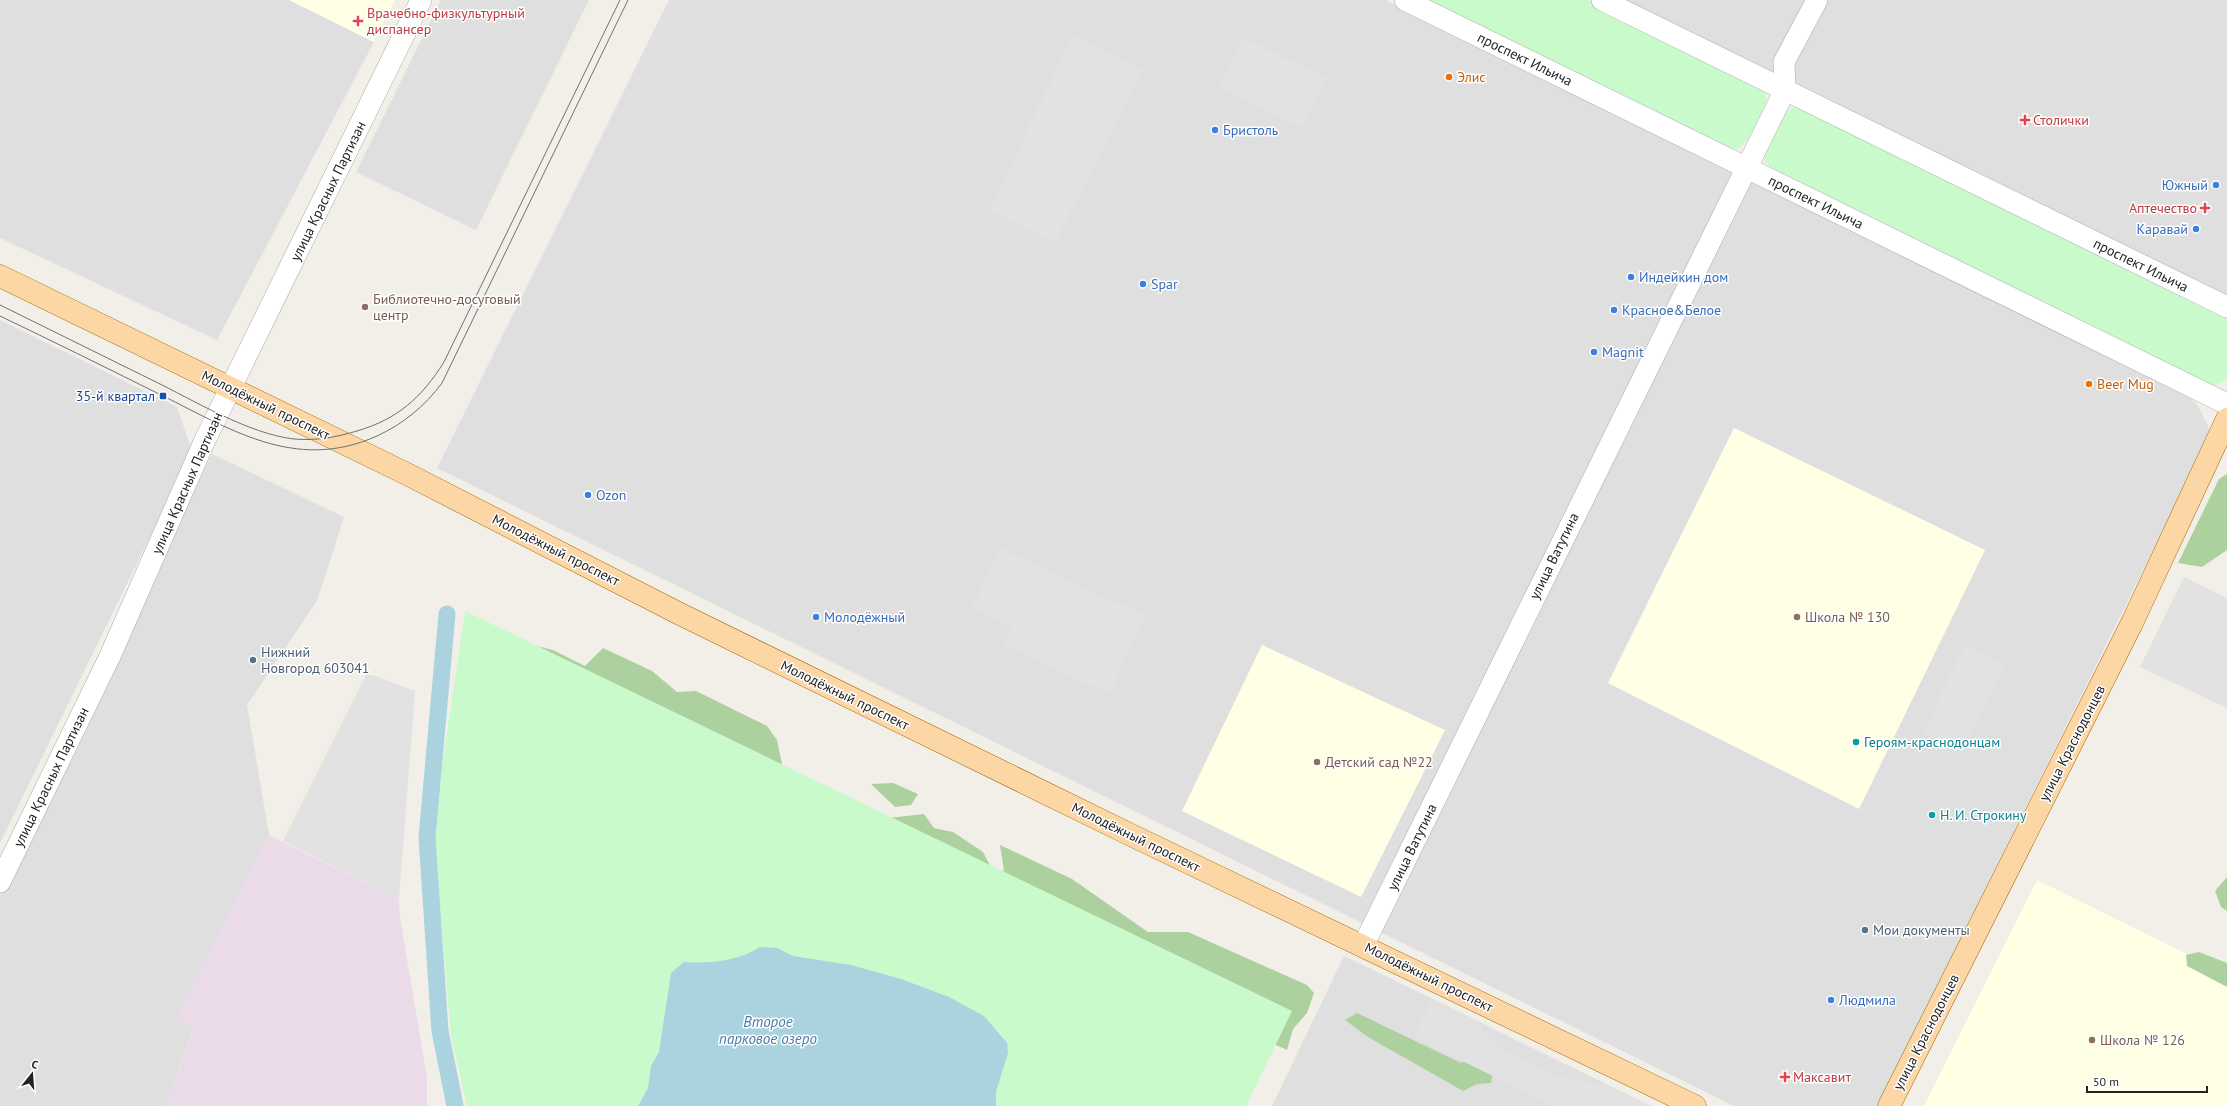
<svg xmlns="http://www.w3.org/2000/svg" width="2227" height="1106" font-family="'PT Sans',sans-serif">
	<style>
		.residential { fill: #e0dfdf }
		.industrial { fill: #ebdbe8 }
		.education { fill: #ffffe5 }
		.forest { fill: #add19e }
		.park { fill: #c8facc }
		.parking { fill: #e2e2e2 }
		.water { fill: #aad3df }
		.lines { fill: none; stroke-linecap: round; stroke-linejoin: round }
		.canal { stroke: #aad3df; stroke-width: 17 }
		.minor-casing { stroke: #a9a9a9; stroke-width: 22 }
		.major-casing { stroke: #a06b00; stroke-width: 23 }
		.minor { stroke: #fff; stroke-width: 21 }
		.major { stroke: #fcd6a4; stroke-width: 22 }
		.tram { stroke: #707070; stroke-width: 1 }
		.health-dot { fill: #e0444e; stroke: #fff; stroke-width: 1.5 }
		.food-dot { fill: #e8710a; stroke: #fff; stroke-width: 1.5 }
		.shop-dot { fill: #3f7fe0; stroke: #fff; stroke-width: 1.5 }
		.education-dot { fill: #8d6e63; stroke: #fff; stroke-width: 1.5 }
		.transit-dot { fill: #1a4fb4; stroke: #fff; stroke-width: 1.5 }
		.service-dot { fill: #5c6f8a; stroke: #fff; stroke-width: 1.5 }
		.culture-dot { fill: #0f9aa8; stroke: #fff; stroke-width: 1.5 }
		.labels { text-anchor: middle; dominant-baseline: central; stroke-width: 3; stroke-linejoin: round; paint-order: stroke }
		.health-label { font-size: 14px; fill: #be3a42; stroke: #fff; text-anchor: start }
		.street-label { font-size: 14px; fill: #222; stroke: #fff }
		.food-label { font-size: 14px; fill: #c56008; stroke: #fff; text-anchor: start }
		.shop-label { font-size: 14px; fill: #366cbe; stroke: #fff; text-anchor: start }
		.education-label { font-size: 14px; fill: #785e54; stroke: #fff; text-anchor: start }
		.transit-label { font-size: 14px; fill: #164399; stroke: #fff; text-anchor: end }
		.service-label { font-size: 14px; fill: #4e5e75; stroke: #fff; text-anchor: start }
		.culture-label { font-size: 14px; fill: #0d838f; stroke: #fff; text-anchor: start }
		.water-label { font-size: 15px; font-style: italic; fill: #4a7aab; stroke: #fff }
	</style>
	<rect width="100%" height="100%" fill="#f2efe9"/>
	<!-- residential -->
	<g class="residential">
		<path d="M 0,0 L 289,0 L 374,42 L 217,340 L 0,238 Z"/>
		<path d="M 441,0 L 589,0 L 476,230 L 356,172 Z"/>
		<path d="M 669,0 L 1385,0 L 2190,398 L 2197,404 L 2209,428 L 2208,439 L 1878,1106 L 1734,1106 L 437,468 Z"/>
		<path d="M 1622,0 L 2227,0 L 2227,300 Z"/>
		<path d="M 0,320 L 177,407 L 192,451 L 0,843 Z"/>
		<path d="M 212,454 L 344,517 L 317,601 L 247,705 L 269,835 L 183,1004 L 176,1021 L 194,1028 L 165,1106 L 0,1106 L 0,890 Z"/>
		<path d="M 1344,956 L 1433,999 L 1651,1106 L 1272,1106 Z"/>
	</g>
	<!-- industrial -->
	<path class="industrial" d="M 269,835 L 399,900 L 400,918 L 427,1078 L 427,1106 L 165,1106 L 194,1029 L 176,1021 L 183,1004 Z"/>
	<!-- education -->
	<g class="education">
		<path d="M 289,0 L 395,0 L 374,42 Z"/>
		<path d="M 1734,428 L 1985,550 L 1859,809 L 1608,683 Z"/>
		<path d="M 1262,645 L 1445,730 L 1361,897 L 1182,811 Z"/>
		<path d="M 2037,880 L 2227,974 L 2227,1106 L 1924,1106 Z"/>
	</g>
	<!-- forest -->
	<g class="forest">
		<path d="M 2227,474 L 2227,550 L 2202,567 L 2178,563 L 2219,479 Z"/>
		<path d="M 487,634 L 553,650 L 585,666 L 603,648 L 652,671 L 677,692 L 696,691 L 767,726 L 777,740 L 782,764 L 771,773 Z"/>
		<path d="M 893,783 L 918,794 L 911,805 L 895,807 L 871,784 Z"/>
		<path d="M 924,814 L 934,828 L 953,832 L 983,852 L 992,869 L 1004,871 L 1000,845 L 1072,879 L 1148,932 L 1188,932 L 1307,985 L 1314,993 L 1307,1013 L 1293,1029 L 1287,1050 L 1248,1032 L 888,818 Z"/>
		<path d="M 2227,877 L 2227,911 L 2221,907 L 2215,891 Z"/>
		<path d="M 2199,952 L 2227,963 L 2227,987 L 2187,966 L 2186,955 Z"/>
		<path d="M 1357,1013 L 1461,1063 L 1479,1052 L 1494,1064 L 1491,1083 L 1477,1084 L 1463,1091 L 1368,1037 L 1345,1020 Z"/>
	</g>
	<!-- park -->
	<g class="park">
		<path d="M 1423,0 L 1588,0 L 1757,83 L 1764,90 L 1767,99 C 1763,112 1749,145 1736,149 C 1732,150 1728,148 1724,148 Z"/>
		<path d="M 1794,107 L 1804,108 L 2227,317 L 2227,379 L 2214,386 L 1771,168 L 1765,160 L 1764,152 L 1786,110 Z"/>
		<path d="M 465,611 L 1292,1011 L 1246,1106 L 467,1106 L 451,1035 L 435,845 L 442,768 Z"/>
	</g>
	<!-- parking -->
	<g class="parking">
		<path d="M 1073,35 L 1143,70 L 1055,243 L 989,210 Z"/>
		<path d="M 1244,38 L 1326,78 L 1302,128 L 1219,88 Z"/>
		<path d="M 1000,548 L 1146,616 L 1109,694 L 1003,645 L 1012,627 L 972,609 Z"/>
		<path d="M 2184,577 L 2227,598 L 2227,708 L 2140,667 Z"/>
		<path d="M 1965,645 L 2005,664 L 1963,751 L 1923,732 Z"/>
		<path d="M 367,673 L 415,691 L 399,900 L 283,841 Z"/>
		<path d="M 1433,999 L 1474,1019 L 1498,1047 L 1558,1076 L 1610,1086 L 1651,1106 L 1553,1106 L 1414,1037 Z"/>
	</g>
	<!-- water -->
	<path class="water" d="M 760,947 L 777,948 L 793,956 L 851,965 L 901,979 L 949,997 L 984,1016 L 1007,1043 L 1008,1053 L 996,1092 L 996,1106 L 638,1106 L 648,1088 L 651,1066 L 659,1052 L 671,973 L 684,962 C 708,964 739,961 760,947 Z"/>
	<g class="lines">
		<!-- canal -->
		<path class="canal" d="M 447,614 L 427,838 L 440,1031 L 455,1106"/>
		<!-- minor casing -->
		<g class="minor-casing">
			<g id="minor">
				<path d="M 1405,0 L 2227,404"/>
				<path d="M 1602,0 L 2227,307"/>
				<path d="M 0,882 L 110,656 L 205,440 L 421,0"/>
				<path d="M 1363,946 L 1785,90 L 1784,62 L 1817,0"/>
			</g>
		</g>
		<!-- major casing -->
		<g class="major-casing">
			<g id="major">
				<path d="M 0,276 L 407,474 L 678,613 L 1129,834 L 1695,1106"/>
				<path d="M 1889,1106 L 2132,623 L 2227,419"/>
			</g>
		</g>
		<!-- minor -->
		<use href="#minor" class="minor"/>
		<!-- major -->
		<use href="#major" class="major"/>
		<!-- tram -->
		<g class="tram">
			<path d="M 0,305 C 51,330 101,355 152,380 C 193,400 249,434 294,439 C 316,441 337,437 357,431 C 398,419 422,397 444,362 L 620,0"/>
			<path d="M 0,316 C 52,341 103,366 155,392 C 229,428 294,473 377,436 C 403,424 425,406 442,383 L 628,0"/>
		</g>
	</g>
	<!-- markers -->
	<g class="health-dot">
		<path d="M356 15h4v4h4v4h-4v4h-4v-4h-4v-4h4z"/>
		<path d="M2023 114h4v4h4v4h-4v4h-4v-4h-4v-4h4z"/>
		<path d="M2203 202h4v4h4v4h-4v4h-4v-4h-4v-4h4z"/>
		<path d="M1783 1071h4v4h4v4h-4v4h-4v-4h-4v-4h4z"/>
	</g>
	<g class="food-dot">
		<circle cx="1449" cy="77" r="4"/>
		<circle cx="2089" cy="384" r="4"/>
	</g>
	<g class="shop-dot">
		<circle cx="1215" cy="130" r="4"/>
		<circle cx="2216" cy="185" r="4"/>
		<circle cx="2196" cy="229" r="4"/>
		<circle cx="1631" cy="277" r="4"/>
		<circle cx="1143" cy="284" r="4"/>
		<circle cx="1614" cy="310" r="4"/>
		<circle cx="1594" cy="352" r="4"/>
		<circle cx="588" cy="495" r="4"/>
		<circle cx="816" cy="617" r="4"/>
		<circle cx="1831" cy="1000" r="4"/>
	</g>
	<g class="education-dot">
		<circle cx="365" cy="307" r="4"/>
		<circle cx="1797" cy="617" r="4"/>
		<circle cx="1317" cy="762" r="4"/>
		<circle cx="2092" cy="1040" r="4"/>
	</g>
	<rect class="transit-dot" x="159" y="392" width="8" height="8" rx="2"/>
	<g class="service-dot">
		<circle cx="253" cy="660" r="4"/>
		<circle cx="1865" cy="930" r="4"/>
	</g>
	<g class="culture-dot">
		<circle cx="1856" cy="742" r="4"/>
		<circle cx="1932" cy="815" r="4"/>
	</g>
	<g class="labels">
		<!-- health labels -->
		<g class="health-label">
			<text x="367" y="13">Врачебно-физкультурный<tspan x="367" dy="16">диспансер</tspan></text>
			<text x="2033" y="120">Столички</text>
			<text x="2197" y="208" text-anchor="end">Аптечество</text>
			<text x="1793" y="1077">Максавит</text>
		</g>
		<!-- street labels -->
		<g class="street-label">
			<text transform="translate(1525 59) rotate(26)">проспект Ильича</text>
			<text transform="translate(328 191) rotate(-64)">улица Красных Партизан</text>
			<text transform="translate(1816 202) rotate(26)">проспект Ильича</text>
			<text transform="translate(2141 265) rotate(26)">проспект Ильича</text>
			<text transform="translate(266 405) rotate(26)">Молодёжный проспект</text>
			<text transform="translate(187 483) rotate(-66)">улица Красных Партизан</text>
			<text transform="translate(556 550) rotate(27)">Молодёжный проспект</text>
			<text transform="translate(1554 556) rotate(-64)">улица Ватутина</text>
			<text transform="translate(845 695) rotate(26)">Молодёжный проспект</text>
			<text transform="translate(2072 743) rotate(-63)">улица Краснодонцев</text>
			<text transform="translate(51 777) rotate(-64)">улица Красных Партизан</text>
			<text transform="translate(1136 837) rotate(26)">Молодёжный проспект</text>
			<text transform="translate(1412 847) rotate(-64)">улица Ватутина</text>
			<text transform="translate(1429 977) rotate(26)">Молодёжный проспект</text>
			<text transform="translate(1926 1032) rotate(-63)">улица Краснодонцев</text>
		</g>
		<!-- food labels -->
		<g class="food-label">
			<text x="1457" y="77">Элис</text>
			<text x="2097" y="384">Beer Mug</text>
		</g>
		<!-- shop labels -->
		<g class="shop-label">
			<text x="1223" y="130">Бристоль</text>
			<text x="2208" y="185" text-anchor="end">Южный</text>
			<text x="2188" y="229" text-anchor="end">Каравай</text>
			<text x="1639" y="277">Индейкин дом</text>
			<text x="1151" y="284">Spar</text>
			<text x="1622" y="310">Красное&amp;Белое</text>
			<text x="1602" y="352">Magnit</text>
			<text x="596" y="495">Ozon</text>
			<text x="824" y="617">Молодёжный</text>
			<text x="1839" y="1000">Людмила</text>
		</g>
		<!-- education labels -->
		<g class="education-label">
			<text x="373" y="299">Библиотечно-досуговый<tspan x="373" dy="16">центр</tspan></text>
			<text x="1805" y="617">Школа № 130</text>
			<text x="1325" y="762">Детский сад №22</text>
			<text x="2100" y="1040">Школа № 126</text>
		</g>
		<!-- transit labels -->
		<g class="transit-label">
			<text x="155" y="396">35-й квартал</text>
		</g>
		<!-- service labels -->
		<g class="service-label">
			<text x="261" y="652">Нижний<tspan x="261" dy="16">Новгород 603041</tspan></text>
			<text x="1873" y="930">Мои документы</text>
		</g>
		<!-- culture labels -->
		<g class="culture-label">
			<text x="1864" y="742">Героям-краснодонцам</text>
			<text x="1940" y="815">Н. И. Строкину</text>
		</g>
		<!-- water labels -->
		<g class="water-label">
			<text x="768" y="1021">Второе<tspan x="768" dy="17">парковое озеро</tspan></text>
		</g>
	</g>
	<!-- north arrow -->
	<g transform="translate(32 1074) rotate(17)" stroke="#ffffff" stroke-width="3" paint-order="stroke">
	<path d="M0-3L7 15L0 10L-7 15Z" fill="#222222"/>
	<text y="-6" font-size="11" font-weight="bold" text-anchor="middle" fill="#222222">С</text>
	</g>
	<!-- scale -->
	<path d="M2087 1086v6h120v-6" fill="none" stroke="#222222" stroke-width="2"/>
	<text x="2093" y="1086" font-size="12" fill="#222222" stroke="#ffffff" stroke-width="3" paint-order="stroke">50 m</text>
</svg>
